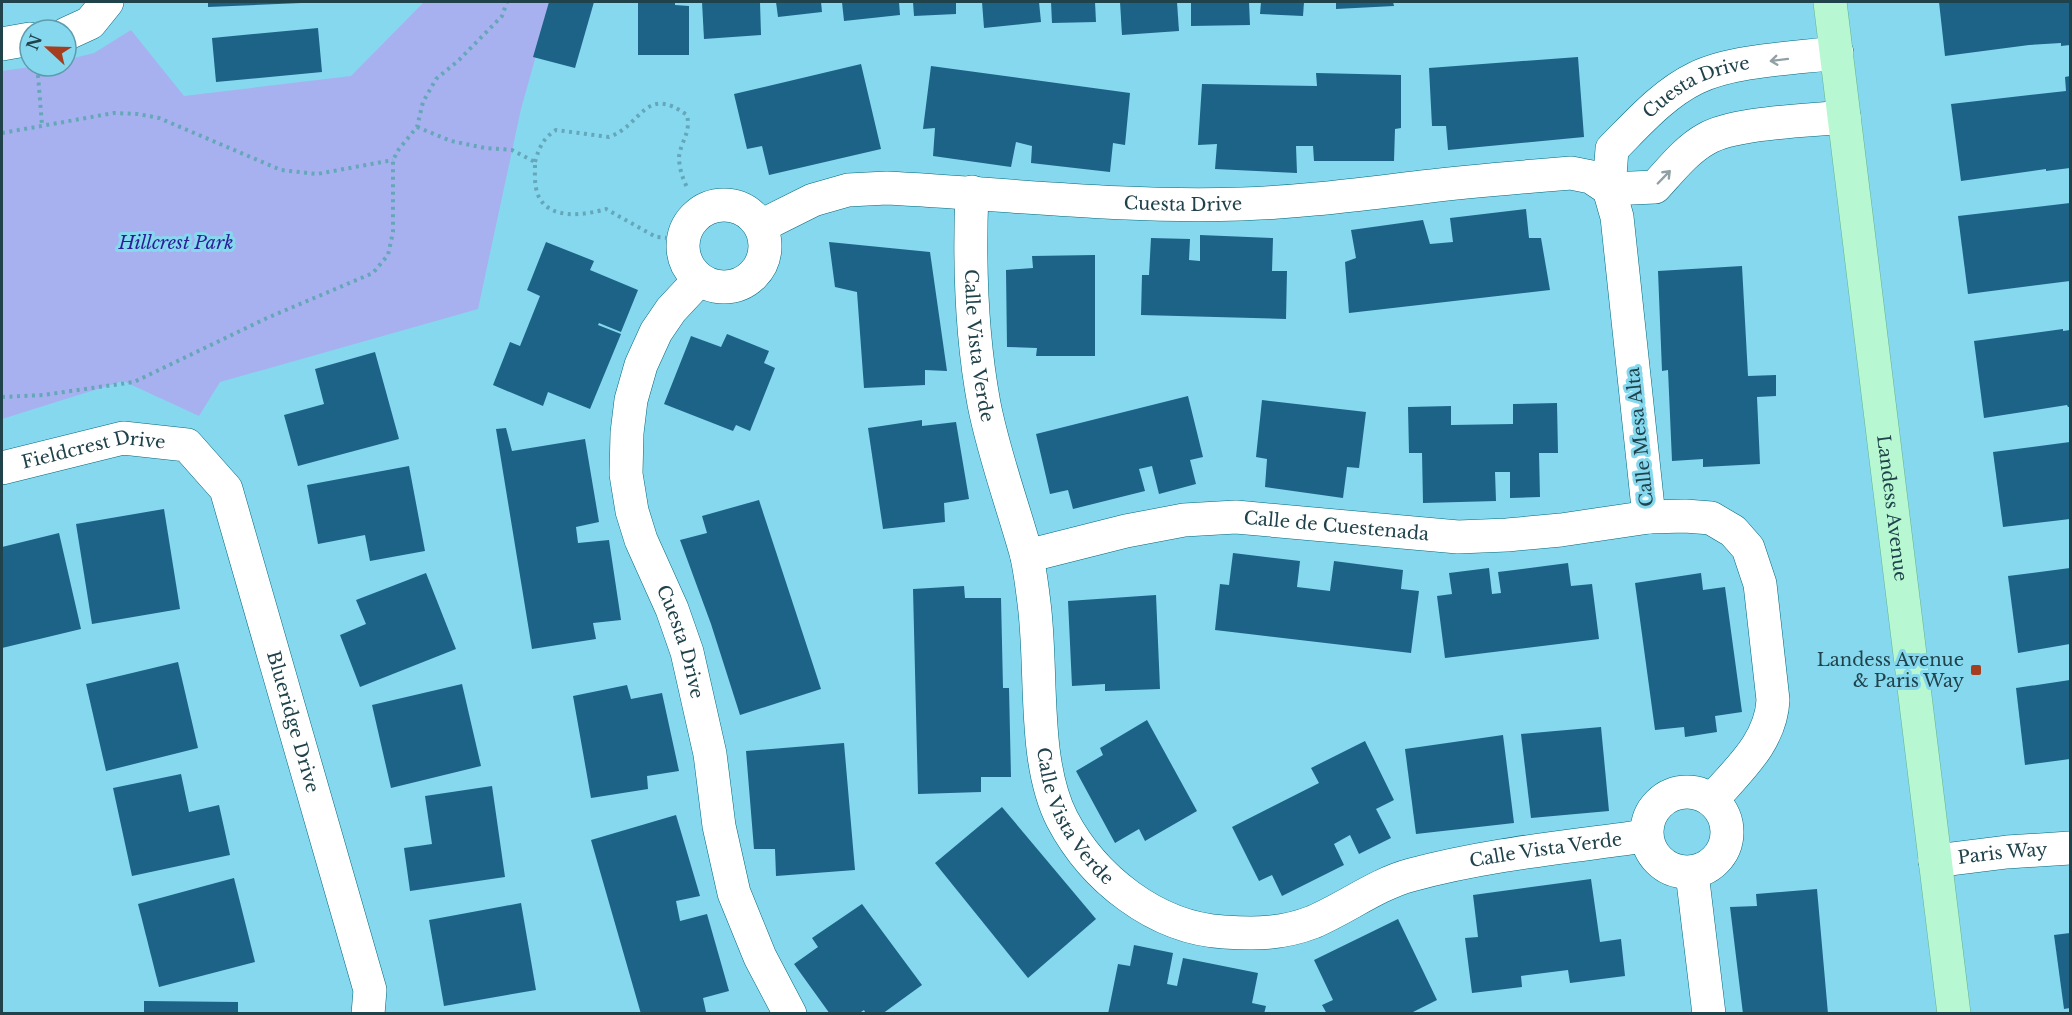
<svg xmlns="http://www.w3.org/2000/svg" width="2072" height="1015" font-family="'Libre Baskerville',serif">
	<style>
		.green { fill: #a7b1ef }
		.building { fill: #1c6387 }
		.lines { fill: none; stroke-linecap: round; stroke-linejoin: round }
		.minor-casing { stroke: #00697c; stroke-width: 34 }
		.major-casing { stroke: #63b48f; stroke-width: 34 }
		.path { stroke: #65a7b9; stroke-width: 4; stroke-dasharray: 3 4.5; stroke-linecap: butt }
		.minor { stroke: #fff; stroke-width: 33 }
		.major { stroke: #b7f7d1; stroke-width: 33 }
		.oneway { stroke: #90a0a5 }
		.poi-dot { fill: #a53e1f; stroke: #86d8ee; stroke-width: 2 }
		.labels { text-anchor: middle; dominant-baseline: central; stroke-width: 6; stroke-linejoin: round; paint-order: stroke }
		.street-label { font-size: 18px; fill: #20424b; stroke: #86d8ee }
		.park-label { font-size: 18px; font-style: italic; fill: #2c1f95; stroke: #86d8ee }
		.poi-label { font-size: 18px; fill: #20424b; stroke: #86d8ee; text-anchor: end }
	</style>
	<rect width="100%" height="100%" fill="#86d8ee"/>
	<!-- green -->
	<path class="green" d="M 424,2 L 551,2 L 521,109 L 478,309 L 220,382 L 199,416 L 123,381 L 2,419 L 2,71 L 37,66 L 66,66 L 66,60 L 94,53 L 131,30 L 184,96 L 351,76 Z"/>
	<!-- building -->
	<g class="building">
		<path d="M 208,2 L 301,2 L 301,3 L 208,7 Z"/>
		<path d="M 549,2 L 594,2 L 575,68 L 533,57 Z"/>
		<path d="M 638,2 L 675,2 L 675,5 L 689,6 L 689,55 L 638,55 Z"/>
		<path d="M 702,2 L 760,2 L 761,35 L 704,39 Z"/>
		<path d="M 776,2 L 821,2 L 822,12 L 778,17 Z"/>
		<path d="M 842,2 L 899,2 L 900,15 L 844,21 Z"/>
		<path d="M 913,2 L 956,2 L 956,14 L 914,16 Z"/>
		<path d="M 982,2 L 1039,2 L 1041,22 L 984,28 Z"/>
		<path d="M 1051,2 L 1095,2 L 1096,22 L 1052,23 Z"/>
		<path d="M 1120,2 L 1177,2 L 1179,31 L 1122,35 Z"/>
		<path d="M 1191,2 L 1249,2 L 1250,25 L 1191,26 Z"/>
		<path d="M 1261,2 L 1304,2 L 1303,16 L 1260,14 Z"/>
		<path d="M 1336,2 L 1393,2 L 1394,6 L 1336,9 Z"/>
		<path d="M 1939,2 L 2070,2 L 2070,45 L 2061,46 L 2061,43 L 2029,45 L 1945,56 Z"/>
		<path d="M 318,28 L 322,72 L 216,82 L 212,38 Z"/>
		<path d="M 1578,57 L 1584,137 L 1448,150 L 1446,126 L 1432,126 L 1429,68 Z"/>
		<path d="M 861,64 L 881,149 L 769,175 L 762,146 L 747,149 L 734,94 Z"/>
		<path d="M 931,66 L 1130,93 L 1125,145 L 1113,143 L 1110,172 L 1031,163 L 1032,146 L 1016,142 L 1011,167 L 933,156 L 935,128 L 923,129 Z"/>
		<path d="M 1316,73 L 1401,75 L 1401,128 L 1395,129 L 1394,161 L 1314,161 L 1313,146 L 1296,146 L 1297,173 L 1215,169 L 1217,144 L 1198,145 L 1202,84 L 1317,86 Z"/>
		<path d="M 2070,76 L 2070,168 L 2046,171 L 2046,169 L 1961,181 L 1951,104 L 2066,91 L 2065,77 Z"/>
		<path d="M 2070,203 L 2070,281 L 1968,294 L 1958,216 Z"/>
		<path d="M 1526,209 L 1529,238 L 1541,238 L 1550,290 L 1349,313 L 1345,262 L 1356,258 L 1351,230 L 1423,220 L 1430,244 L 1453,242 L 1450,218 Z"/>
		<path d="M 1200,235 L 1273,238 L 1272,271 L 1287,271 L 1286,319 L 1141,315 L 1142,275 L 1149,275 L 1151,238 L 1190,239 L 1189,260 L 1200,261 Z"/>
		<path d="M 546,242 L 594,261 L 590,270 L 638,290 L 621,332 L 599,323 L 598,325 L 621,334 L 590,409 L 548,392 L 543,406 L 493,385 L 510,342 L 520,346 L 540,296 L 527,290 Z"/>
		<path d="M 829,242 L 930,252 L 947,371 L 925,370 L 925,385 L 864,388 L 857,292 L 835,287 Z"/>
		<path d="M 1095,255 L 1095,356 L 1036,356 L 1037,348 L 1007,347 L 1006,270 L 1033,268 L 1032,256 Z"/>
		<path d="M 1742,266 L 1748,376 L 1776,375 L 1776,396 L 1757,397 L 1760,464 L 1703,467 L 1703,459 L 1672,461 L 1668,370 L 1662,371 L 1658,271 Z"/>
		<path d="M 2063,329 L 2063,331 L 2070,330 L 2070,407 L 2068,407 L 2067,405 L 1984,418 L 1974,341 Z"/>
		<path d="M 727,334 L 769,351 L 764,363 L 775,368 L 750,431 L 736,425 L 733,431 L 664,404 L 691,336 L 721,347 Z"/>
		<path d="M 375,352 L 399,439 L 298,466 L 284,415 L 324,404 L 315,369 Z"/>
		<path d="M 1188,396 L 1203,457 L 1190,460 L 1196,484 L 1159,494 L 1152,466 L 1139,469 L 1145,491 L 1073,509 L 1068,490 L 1050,494 L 1036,434 Z"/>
		<path d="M 1262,400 L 1366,412 L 1359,468 L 1347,467 L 1343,498 L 1265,487 L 1267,459 L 1256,457 Z"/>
		<path d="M 1557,403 L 1558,453 L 1539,453 L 1540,497 L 1510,498 L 1510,472 L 1495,472 L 1496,501 L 1423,503 L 1422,453 L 1409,453 L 1408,407 L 1451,406 L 1451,425 L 1513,424 L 1513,404 Z"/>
		<path d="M 922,420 L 922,426 L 956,422 L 969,499 L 944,503 L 945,522 L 883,529 L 868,428 Z"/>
		<path d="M 506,428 L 512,451 L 585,439 L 599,522 L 576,527 L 578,543 L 609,540 L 621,620 L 593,623 L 596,639 L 532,649 L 496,429 Z"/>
		<path d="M 2070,442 L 2070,519 L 2003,527 L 1993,452 Z"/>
		<path d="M 409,466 L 425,551 L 370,561 L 365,535 L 318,544 L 307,485 Z"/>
		<path d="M 759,500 L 821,689 L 740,715 L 711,624 L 680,540 L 707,533 L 702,516 Z"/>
		<path d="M 164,509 L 180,609 L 92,624 L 76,524 Z"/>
		<path d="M 59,533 L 81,629 L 2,648 L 2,547 Z"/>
		<path d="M 1233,553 L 1300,561 L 1297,587 L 1330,591 L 1334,561 L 1403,570 L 1401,589 L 1419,591 L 1411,653 L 1215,630 L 1220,584 L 1229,585 Z"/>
		<path d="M 1568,563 L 1571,586 L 1592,584 L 1599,639 L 1445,658 L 1437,596 L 1452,594 L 1449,573 L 1489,568 L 1492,594 L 1501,593 L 1498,572 Z"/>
		<path d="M 2070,568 L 2070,644 L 2018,653 L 2008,576 Z"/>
		<path d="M 426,573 L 456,649 L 360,687 L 340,635 L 366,624 L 356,600 Z"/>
		<path d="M 1701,573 L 1703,590 L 1725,587 L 1742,712 L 1715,716 L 1717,732 L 1685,737 L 1684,727 L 1655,730 L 1635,583 Z"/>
		<path d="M 964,586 L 965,598 L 1001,598 L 1003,688 L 1009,688 L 1011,777 L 981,777 L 981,792 L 918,794 L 913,589 Z"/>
		<path d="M 1156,595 L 1160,689 L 1105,691 L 1105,684 L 1072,686 L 1068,601 Z"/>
		<path d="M 178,662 L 198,748 L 106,771 L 86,684 Z"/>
		<path d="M 2070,680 L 2070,759 L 2025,765 L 2016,688 Z"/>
		<path d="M 462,684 L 481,766 L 391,788 L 372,705 Z"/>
		<path d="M 627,685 L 631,699 L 662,693 L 679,771 L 647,776 L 648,789 L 591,798 L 573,696 Z"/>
		<path d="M 1147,720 L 1197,811 L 1145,841 L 1139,829 L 1115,843 L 1076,771 L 1103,755 L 1100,748 Z"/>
		<path d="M 1601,727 L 1609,811 L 1531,818 L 1521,734 Z"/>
		<path d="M 1503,735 L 1514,823 L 1416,834 L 1405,749 Z"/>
		<path d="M 1365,741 L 1394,800 L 1376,809 L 1391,838 L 1359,854 L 1350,835 L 1334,844 L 1344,865 L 1282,896 L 1272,875 L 1259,881 L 1232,827 L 1319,783 L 1311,768 Z"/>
		<path d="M 844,743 L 855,870 L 776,876 L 775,849 L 754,849 L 746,751 Z"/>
		<path d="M 181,774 L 189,812 L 219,805 L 230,855 L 132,876 L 113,788 Z"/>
		<path d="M 492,786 L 505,877 L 410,891 L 404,848 L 432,844 L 425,796 Z"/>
		<path d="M 1002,807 L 1096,919 L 1028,978 L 935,863 Z"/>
		<path d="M 676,815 L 700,896 L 676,901 L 680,921 L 707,914 L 729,991 L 703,998 L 706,1012 L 700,1014 L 641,1014 L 591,840 Z"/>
		<path d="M 234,878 L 255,962 L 159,987 L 138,904 Z"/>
		<path d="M 1591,879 L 1600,942 L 1621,939 L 1625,976 L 1570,983 L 1568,970 L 1521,976 L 1522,987 L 1472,993 L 1465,938 L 1478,937 L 1473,895 Z"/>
		<path d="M 1817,889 L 1828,1014 L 1743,1014 L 1730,907 L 1757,906 L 1756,894 Z"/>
		<path d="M 521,903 L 536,990 L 444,1006 L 429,920 Z"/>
		<path d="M 862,904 L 922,985 L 882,1014 L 866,1014 L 864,1010 L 858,1014 L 830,1014 L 794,964 L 818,947 L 812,938 Z"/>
		<path d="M 1398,919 L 1437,1000 L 1409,1014 L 1327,1014 L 1322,1005 L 1333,1000 L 1314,960 Z"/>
		<path d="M 2070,933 L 2070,1008 L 2064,1009 L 2054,935 Z"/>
		<path d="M 1134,945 L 1173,953 L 1167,984 L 1177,986 L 1183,958 L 1258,973 L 1252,1003 L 1266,1006 L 1264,1014 L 1108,1014 L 1118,964 L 1130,966 Z"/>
		<path d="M 144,1001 L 238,1002 L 238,1014 L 144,1014 Z"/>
	</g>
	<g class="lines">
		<!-- minor casing -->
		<g class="minor-casing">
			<g id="minor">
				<path d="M 66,34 L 90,23 L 107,2"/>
				<path d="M 2,44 L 30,39"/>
				<path id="s1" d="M 972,192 C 969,263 971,334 984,404 C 994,455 1012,503 1026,553 C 1030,569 1032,587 1034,603 C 1043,670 1032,760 1062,819 C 1093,878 1155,928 1224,932 C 1256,934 1282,934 1313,922 C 1346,908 1377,884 1411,875 C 1488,854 1567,847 1646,836"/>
				<circle cx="724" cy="246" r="41"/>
				<path id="s2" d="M 761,226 L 813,200 L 848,190 L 887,188 C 1005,194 1123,208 1241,204 C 1302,202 1361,194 1422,187 C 1471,181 1521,177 1571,173 L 1591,177 L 1609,189 L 1655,187 C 1670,171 1686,150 1706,139 C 1735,122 1809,121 1844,117"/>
				<path id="s3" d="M 699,280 L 671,310 L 656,332 L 641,365 L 631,400 L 627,433 L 626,474 L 632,511 L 641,540 L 672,609 L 687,652 L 710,754 L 719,826 L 734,893 L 760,957 L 790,1014"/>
				<path id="s4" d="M 2,468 L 123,438 L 187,445 L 226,489 L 370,990 L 368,1014"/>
				<path id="s5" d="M 1649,517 L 1617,217 L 1609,189 L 1612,149 C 1638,123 1663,94 1696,78 C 1733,60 1796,58 1837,53"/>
				<path id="s6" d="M 1027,556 L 1126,531 L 1184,520 L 1236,517 L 1458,537 L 1507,535 L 1561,530 L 1649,517 L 1685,516 L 1711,518 L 1733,531 L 1748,548 L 1760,584 L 1773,700 C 1771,742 1738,770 1712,800"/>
				<circle cx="1687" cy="832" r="40"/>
				<path id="s7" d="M 1935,861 L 2007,852 L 2070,848"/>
				<path d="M 1692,873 L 1709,1014"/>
			</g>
		</g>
		<!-- major casing -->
		<g class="major-casing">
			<g id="major">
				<path id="s8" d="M 1830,2 L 1954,1014"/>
			</g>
		</g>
		<!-- path -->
		<g class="path">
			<path d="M 38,75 L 42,125"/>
			<path d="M 417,127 L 451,141 L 485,148 L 512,150 L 535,162 C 535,173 534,185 538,195 C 549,221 585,215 606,209 L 656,237 L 682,239"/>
			<path d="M 2,133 L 114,113 L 138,114 L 159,118 L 281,170 L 317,174 L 393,160"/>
			<path d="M 535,162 C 539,148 543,138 556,130 L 609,137 C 643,125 644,84 687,115 C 691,134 681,140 679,157 C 679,168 683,180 688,189"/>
			<path d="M 2,397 L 43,395 L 134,382 L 267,318 L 373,273 L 388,255 L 393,232 L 393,160 L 399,149 L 417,127 L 423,102 L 436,79 L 459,60 L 502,16 L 507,2"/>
		</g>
		<!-- minor -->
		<use href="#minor" class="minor"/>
		<!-- major -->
		<use href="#major" class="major"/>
	</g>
	<!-- one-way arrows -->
	<defs><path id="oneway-shaft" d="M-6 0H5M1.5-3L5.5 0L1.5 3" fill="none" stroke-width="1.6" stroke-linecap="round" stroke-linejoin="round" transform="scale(1.5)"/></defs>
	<g class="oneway">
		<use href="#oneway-shaft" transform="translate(1779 60) rotate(173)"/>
		<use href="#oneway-shaft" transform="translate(1664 177) rotate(-46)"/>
	</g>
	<!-- markers -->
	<rect class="poi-dot" x="1970" y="664" width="12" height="12" rx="3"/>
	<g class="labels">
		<!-- street labels -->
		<g class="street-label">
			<text stroke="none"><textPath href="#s5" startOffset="478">Cuesta Drive</textPath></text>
			<text stroke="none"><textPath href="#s2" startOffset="430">Cuesta Drive</textPath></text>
			<text stroke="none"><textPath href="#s1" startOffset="154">Calle Vista Verde</textPath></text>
			<text transform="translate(1640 437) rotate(-96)">Calle Mesa Alta</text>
			<text stroke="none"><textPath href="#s4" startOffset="94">Fieldcrest Drive</textPath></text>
			<text stroke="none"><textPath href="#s8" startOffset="510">Landess Avenue</textPath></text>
			<text stroke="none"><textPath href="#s6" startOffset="314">Calle de Cuestenada</textPath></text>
			<text stroke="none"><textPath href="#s3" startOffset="392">Cuesta Drive</textPath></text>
			<text stroke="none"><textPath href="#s4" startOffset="490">Blueridge Drive</textPath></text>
			<text stroke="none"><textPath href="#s1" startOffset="640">Calle Vista Verde</textPath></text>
			<text stroke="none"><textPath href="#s1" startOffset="1180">Calle Vista Verde</textPath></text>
			<text stroke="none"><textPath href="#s7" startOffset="68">Paris Way</textPath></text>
		</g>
		<!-- park labels -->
		<g class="park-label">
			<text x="176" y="243">Hillcrest Park</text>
		</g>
		<!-- poi labels -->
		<g class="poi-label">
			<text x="1964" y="660">Landess Avenue<tspan x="1964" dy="21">&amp; Paris Way</tspan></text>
		</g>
	</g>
	<!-- border -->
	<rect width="2072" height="1015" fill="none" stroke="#20424b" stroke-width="6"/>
	<!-- north arrow -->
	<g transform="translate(48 48) rotate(292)"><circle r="28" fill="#86d8ee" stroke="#5d9cad" stroke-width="1.5"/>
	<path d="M0-4.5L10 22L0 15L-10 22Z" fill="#a53e1f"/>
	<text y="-9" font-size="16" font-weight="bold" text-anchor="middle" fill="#20424b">N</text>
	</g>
</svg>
